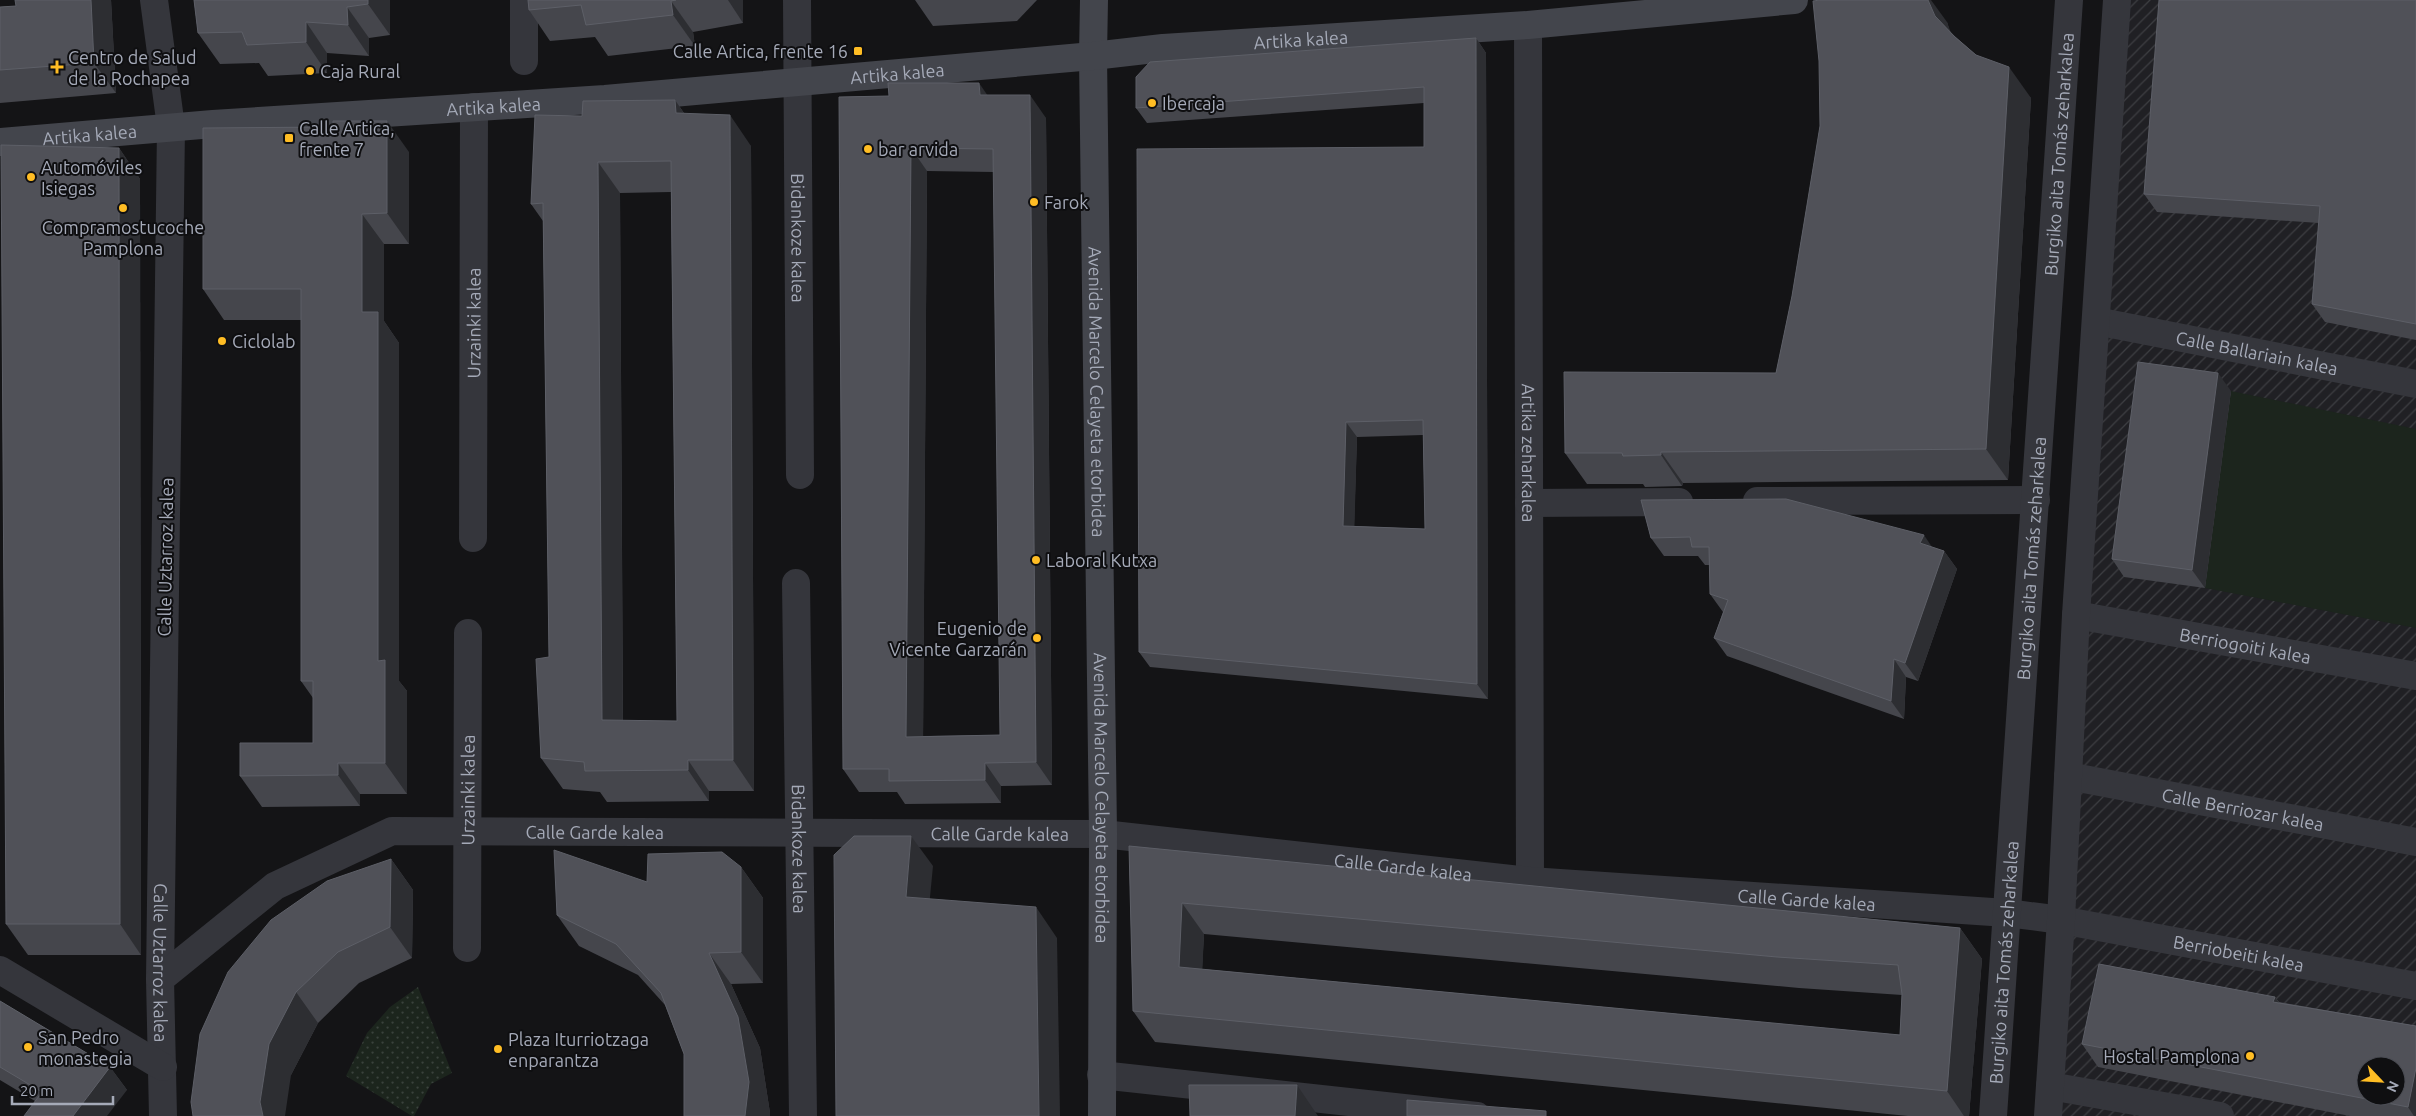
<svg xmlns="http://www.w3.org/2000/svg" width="2416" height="1116" font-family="Ubuntu,sans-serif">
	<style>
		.industrial { fill: url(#industrial-furrows); fill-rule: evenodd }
		.grass { fill: #1c251d }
		.park { fill: url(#park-dots) }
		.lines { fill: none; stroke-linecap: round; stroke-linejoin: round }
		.street { stroke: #35363c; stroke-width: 28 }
		.secondary { stroke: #43454c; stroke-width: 28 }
		.wall { fill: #45464c; fill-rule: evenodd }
		.shaded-wall { fill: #2d2e32 }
		.building { fill: #505158; stroke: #5d5f67; fill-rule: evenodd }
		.poi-dot { fill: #ffbd24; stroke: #0f0f11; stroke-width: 2 }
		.labels { text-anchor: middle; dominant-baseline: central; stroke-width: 4; stroke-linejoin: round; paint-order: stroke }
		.street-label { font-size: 18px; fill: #a5aab8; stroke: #0f0f11 }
		.poi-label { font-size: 18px; fill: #a5aab8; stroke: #0f0f11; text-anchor: start }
	</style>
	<defs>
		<pattern id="industrial-furrows" width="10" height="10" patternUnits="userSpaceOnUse" patternTransform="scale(1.25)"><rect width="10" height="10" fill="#202024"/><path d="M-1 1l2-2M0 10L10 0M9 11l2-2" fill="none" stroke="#3d3e42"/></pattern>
		<pattern id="park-dots" width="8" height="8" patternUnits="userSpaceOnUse" patternTransform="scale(1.25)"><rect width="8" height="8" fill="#1c251d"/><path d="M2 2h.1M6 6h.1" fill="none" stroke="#3a423c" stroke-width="1.8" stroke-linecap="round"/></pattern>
	</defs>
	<rect width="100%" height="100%" fill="#141416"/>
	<!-- industrial -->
	<path class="industrial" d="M 2118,0 L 2416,0 L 2416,1116 L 2045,1116 ZM 2366,1066 L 2396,1066 L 2396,1096 L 2366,1096 Z"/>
	<!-- grass -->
	<path class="grass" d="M 2231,391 L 2416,429 L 2416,628 L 2205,588 Z"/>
	<!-- park -->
	<path class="park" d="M 418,987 L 452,1073 L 431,1084 L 414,1116 L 412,1116 L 346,1076 L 367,1033 L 390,1007 Z"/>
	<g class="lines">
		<!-- street -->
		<g class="street">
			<path id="s1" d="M 154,0 L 171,127 L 160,979 L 163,1116"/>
			<path id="s2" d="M 797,0 L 800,475"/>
			<path id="s3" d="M 1528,25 L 1530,881"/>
			<path d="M 524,61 L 524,0"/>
			<path id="s4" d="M 2096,321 L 2416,384"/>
			<path d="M 1757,501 L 2036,500"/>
			<path d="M 1529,503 L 1679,502"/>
			<path id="s5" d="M 473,538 L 474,107"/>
			<path id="s6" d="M 796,583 L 803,1116"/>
			<path id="s7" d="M 2076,615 L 2416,676"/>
			<path id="s8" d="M 2068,776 L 2416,842"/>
			<path id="s9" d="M 467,948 L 468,633"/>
			<path d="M 0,970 L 163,1067"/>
			<path id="s10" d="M 160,979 L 275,886 L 392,831 L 1103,834 L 1530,881 L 2007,913 L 2061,920 L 2416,986"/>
			<path d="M 1101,1075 L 1477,1116"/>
			<path d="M 2050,1086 L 2220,1116"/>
			<path id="s11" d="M 1993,1116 L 2069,0"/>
			<path d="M 2048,1116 L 2061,920 L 2076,615 L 2117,0"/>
		</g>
		<!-- secondary -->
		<g class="secondary">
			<path id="s12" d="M 1094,0 L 1093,56 L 1103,834 L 1102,1116"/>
			<path id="s13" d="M 0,142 L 213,124 L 605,99 L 1093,56 L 1163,48 L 1528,25 L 1794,0"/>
		</g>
	</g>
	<!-- wall -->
	<g class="wall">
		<path d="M 111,0 L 116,93 L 0,103 L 0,7 Z"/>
		<path d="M 194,0 L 390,0 L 390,35 L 369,38 L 369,56 L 327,53 L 327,73 L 268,76 L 259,63 L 220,64 L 198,33 Z"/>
		<path d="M 528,0 L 743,0 L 743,23 L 693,32 L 695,46 L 608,56 L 595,37 L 550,41 L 529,10 Z"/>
		<path d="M 915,0 L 1037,0 L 1017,21 L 933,26 Z"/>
		<path d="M 2416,0 L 2416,340 L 2325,322 L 2312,304 L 2319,223 L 2157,212 L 2144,194 Z"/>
		<path d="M 1947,22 L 1950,32 L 1976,55 L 2031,98 L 2008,480 L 1683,483 L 1682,486 L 1645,487 L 1643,484 L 1587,484 L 1565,453 L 1776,373 L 1792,296 L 1820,126 Z"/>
		<path d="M 1476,38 L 1486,53 L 1488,699 L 1150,667 L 1139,652 L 1424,147 L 1424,103 L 1147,123 L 1136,108 ZM 1423,435 L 1425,529 L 1354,526 L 1357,437 Z"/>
		<path d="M 988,95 L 1046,118 L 1052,785 L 1001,786 L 1001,803 L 905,804 L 897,792 L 859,792 L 843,769 L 839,97 ZM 927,171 L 994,172 L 1000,735 L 923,736 Z"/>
		<path d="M 675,100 L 684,113 L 751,146 L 754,791 L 709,791 L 709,801 L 607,802 L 600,792 L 563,789 L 541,758 L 549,657 L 543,221 L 531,204 L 582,116 ZM 671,192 L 677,721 L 623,721 L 620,193 Z"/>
		<path d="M 119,148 L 140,179 L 141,955 L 28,955 L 6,924 Z"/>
		<path d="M 409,152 L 409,244 L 384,244 L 384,321 L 399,343 L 399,681 L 407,691 L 407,794 L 360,794 L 360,806 L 262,807 L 240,776 L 313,743 L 313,698 L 301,681 L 301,320 L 224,320 L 203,289 Z"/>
		<path d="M 2231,391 L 2205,588 L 2124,577 L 2112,559 Z"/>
		<path d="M 1641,500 L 1932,547 L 1944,551 L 1957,569 L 1918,681 L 1906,677 L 1904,719 L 1727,656 L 1714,638 L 1723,612 L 1710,594 L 1710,565 L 1705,565 L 1698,556 L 1664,556 L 1651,538 Z"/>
		<path d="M 1129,846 L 1960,928 L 1982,959 L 1969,1116 L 1908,1116 L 1155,1042 L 1133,1011 ZM 1204,934 L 1799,988 L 1902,995 L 1900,1035 L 1202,969 Z"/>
		<path d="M 391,859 L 413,890 L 412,958 L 359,983 L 318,1023 L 291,1075 L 193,1116 Z"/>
		<path d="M 741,867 L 763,898 L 763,983 L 731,984 L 760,1048 L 770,1113 L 684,1054 L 665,1005 L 638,975 L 579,946 L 557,915 L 647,882 Z"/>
		<path d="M 2275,997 L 2279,1002 L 2416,1026 L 2416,1116 L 2350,1116 L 2098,1067 L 2082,1044 Z"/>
		<path d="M 0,1001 L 110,1067 L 127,1090 L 35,1101 L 0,1080 Z"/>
	</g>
	<!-- shaded-wall -->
	<g class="shaded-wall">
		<path d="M 91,0 L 111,0 L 116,93 L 94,63 Z"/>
		<path d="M 368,0 L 390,0 L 390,35 L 368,4 Z"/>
		<path d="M 728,0 L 743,0 L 743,23 Z"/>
		<path d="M 1928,0 L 1931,0 L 1947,22 L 1956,47 L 1935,16 Z"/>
		<path d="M 671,1 L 693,32 L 695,46 L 673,15 Z"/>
		<path d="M 347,7 L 369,38 L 369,56 L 348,25 Z"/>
		<path d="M 306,22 L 327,53 L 327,73 L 306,42 Z"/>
		<path d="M 1476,38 L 1486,53 L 1488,699 L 1477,684 Z"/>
		<path d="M 2009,67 L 2031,98 L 2008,480 L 1986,449 Z"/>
		<path d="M 979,83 L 995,106 L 980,95 Z"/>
		<path d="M 1030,95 L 1046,118 L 1052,785 L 1036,762 Z"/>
		<path d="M 675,100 L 696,131 L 676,113 Z"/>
		<path d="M 730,115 L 751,146 L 754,791 L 733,760 Z"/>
		<path d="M 387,121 L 409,152 L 409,244 L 387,213 Z"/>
		<path d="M 119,148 L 140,179 L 141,955 L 120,924 Z"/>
		<path d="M 911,148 L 927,171 L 923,760 L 906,737 Z"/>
		<path d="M 598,162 L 620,193 L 623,751 L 602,720 Z"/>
		<path d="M 362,214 L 384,244 L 384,321 L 399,343 L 399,681 L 407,691 L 407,794 L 385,763 L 378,661 L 362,312 Z"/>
		<path d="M 2218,373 L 2231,391 L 2205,588 L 2192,570 Z"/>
		<path d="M 1346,422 L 1357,437 L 1354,541 L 1343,526 Z"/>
		<path d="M 1661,452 L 1683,483 L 1682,486 L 1661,455 Z"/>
		<path d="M 1924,535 L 1936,553 L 1920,543 Z"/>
		<path d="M 1944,551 L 1957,569 L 1918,681 L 1905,663 Z"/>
		<path d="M 1894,659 L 1906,677 L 1904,719 L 1891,701 Z"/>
		<path d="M 688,760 L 709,791 L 709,801 L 688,770 Z"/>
		<path d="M 338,763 L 360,794 L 360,806 L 338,775 Z"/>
		<path d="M 985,763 L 1001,786 L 1001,803 L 985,780 Z"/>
		<path d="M 911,836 L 933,866 L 927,928 L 906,897 Z"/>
		<path d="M 391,859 L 413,890 L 412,958 L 390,927 Z"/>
		<path d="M 741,867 L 763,898 L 763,983 L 741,952 Z"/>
		<path d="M 1182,903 L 1204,934 L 1201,998 L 1179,967 Z"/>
		<path d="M 1036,907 L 1057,938 L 1060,1116 L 1039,1116 Z"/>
		<path d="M 1960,928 L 1982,959 L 1969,1116 L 1964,1116 L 1947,1091 Z"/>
		<path d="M 709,953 L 731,984 L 760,1048 L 770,1113 L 770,1116 L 745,1116 Z"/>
		<path d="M 296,992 L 318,1023 L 291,1075 L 285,1116 L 263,1116 L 260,1102 L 269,1044 Z"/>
		<path d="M 2275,997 L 2290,1019 L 2273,1002 Z"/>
		<path d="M 110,1067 L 127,1090 L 107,1116 L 73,1116 Z"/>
		<path d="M 2416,1068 L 2416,1116 L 2414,1116 L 2408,1107 Z"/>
		<path d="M 1297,1085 L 1318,1116 L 1295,1116 Z"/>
	</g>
	<!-- building -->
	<g class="building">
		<path d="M 15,0 L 91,0 L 94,63 L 0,70 L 0,7 L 16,6 Z"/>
		<path d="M 194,0 L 368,0 L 368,4 L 347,7 L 348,25 L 306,22 L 306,42 L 247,45 L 242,32 L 198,33 Z"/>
		<path d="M 528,0 L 676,0 L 671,1 L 673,15 L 586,25 L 581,5 L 529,10 Z"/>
		<path d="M 1820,0 L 1928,0 L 1935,16 L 1955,37 L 1976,55 L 2009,67 L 1986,449 L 1661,452 L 1661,455 L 1623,456 L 1622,453 L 1565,453 L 1564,372 L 1776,373 L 1792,296 L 1820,126 L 1819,61 L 1813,1 Z"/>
		<path d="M 2159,0 L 2416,0 L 2416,324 L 2312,304 L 2320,206 L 2144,194 Z"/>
		<path d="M 1476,38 L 1477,684 L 1139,652 L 1137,149 L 1424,147 L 1424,87 L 1136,108 L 1136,77 L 1150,62 ZM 1423,420 L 1425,529 L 1343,526 L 1346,422 Z"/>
		<path d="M 888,83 L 979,83 L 980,95 L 1030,95 L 1036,762 L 985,763 L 985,780 L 889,781 L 889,769 L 843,769 L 839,97 L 889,96 ZM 911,148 L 993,149 L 1000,735 L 906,737 Z"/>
		<path d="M 675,100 L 676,113 L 730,115 L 733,760 L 688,760 L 688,770 L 585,771 L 584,762 L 541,758 L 536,659 L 549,657 L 543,203 L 531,204 L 535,115 L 582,116 L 583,101 ZM 671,161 L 677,721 L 602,720 L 598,162 Z"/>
		<path d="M 333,121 L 387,121 L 387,213 L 362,214 L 362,312 L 378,312 L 378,661 L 385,660 L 385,763 L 338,763 L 338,775 L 240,776 L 240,743 L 313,743 L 313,681 L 301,681 L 301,289 L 203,289 L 203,128 L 333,127 Z"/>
		<path d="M 1,145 L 119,148 L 120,924 L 6,924 Z"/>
		<path d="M 2138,362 L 2218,373 L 2192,570 L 2112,559 Z"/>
		<path d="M 1786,499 L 1924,535 L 1920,543 L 1944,551 L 1905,663 L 1894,659 L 1891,701 L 1714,638 L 1728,600 L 1710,594 L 1709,547 L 1692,547 L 1690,537 L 1651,538 L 1641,500 Z"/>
		<path d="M 854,836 L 911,836 L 906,897 L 1036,907 L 1039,1116 L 836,1116 L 834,855 Z"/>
		<path d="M 1129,846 L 1960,928 L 1947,1091 L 1133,1011 ZM 1182,903 L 1777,957 L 1898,965 L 1902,994 L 1900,1035 L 1179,967 Z"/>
		<path d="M 554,850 L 647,882 L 648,854 L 722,852 L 741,867 L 741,952 L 709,953 L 738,1017 L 749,1082 L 745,1116 L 684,1116 L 684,1054 L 661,993 L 616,944 L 557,915 Z"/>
		<path d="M 391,859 L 390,927 L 338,952 L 296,992 L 269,1044 L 260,1102 L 263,1116 L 193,1116 L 191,1102 L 200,1034 L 228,972 L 271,920 L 327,881 Z"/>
		<path d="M 2099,964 L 2275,997 L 2273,1002 L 2416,1026 L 2416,1068 L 2408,1107 L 2082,1044 ZM 2366,1066 L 2396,1066 L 2396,1096 L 2366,1096 Z"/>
		<path d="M 0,1001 L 110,1067 L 73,1116 L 24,1116 L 42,1092 L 0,1067 Z"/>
		<path d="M 1189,1085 L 1297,1085 L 1295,1116 L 1190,1116 Z"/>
		<path d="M 1407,1100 L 1546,1111 L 1546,1116 L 1407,1116 Z"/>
	</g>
	<!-- markers -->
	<g class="poi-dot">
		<rect x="853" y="46" width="10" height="10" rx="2.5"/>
		<path d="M54.5 59.5h5v5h5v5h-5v5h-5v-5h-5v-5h5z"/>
		<circle cx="310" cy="71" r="5"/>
		<circle cx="1152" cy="103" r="5"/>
		<rect x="284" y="133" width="10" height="10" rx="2.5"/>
		<circle cx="868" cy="149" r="5"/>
		<circle cx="31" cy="177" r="5"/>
		<circle cx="1034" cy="202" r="5"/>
		<circle cx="123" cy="208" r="5"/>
		<circle cx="222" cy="341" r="5"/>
		<circle cx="1036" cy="560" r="5"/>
		<circle cx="1037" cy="638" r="5"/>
		<circle cx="28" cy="1047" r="5"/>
		<circle cx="498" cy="1049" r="5"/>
		<circle cx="2250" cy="1056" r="5"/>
	</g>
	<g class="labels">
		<!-- street labels -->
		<g class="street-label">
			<text stroke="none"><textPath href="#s13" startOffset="1305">Artika kalea</textPath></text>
			<text stroke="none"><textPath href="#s13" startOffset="900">Artika kalea</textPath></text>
			<text stroke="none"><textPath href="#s13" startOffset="495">Artika kalea</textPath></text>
			<text stroke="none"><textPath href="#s13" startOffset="90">Artika kalea</textPath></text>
			<text stroke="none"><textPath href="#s11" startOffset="964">Burgiko aita Tomás zeharkalea</textPath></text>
			<text stroke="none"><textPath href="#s2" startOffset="238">Bidankoze kalea</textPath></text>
			<text stroke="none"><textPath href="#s5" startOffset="215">Urzainki kalea</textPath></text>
			<text stroke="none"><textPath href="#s4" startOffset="164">Calle Ballariain kalea</textPath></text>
			<text stroke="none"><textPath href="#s12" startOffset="392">Avenida Marcelo Celayeta etorbidea</textPath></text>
			<text stroke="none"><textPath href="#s3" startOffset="428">Artika zeharkalea</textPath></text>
			<text transform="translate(165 557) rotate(-89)">Calle Uztarroz kalea</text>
			<text stroke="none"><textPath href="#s11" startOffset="559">Burgiko aita Tomás zeharkalea</textPath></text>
			<text stroke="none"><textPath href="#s7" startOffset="172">Berriogoiti kalea</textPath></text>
			<text stroke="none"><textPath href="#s9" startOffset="158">Urzainki kalea</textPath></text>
			<text stroke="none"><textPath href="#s12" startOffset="798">Avenida Marcelo Celayeta etorbidea</textPath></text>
			<text stroke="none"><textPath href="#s8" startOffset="178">Calle Berriozar kalea</textPath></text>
			<text stroke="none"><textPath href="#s10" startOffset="480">Calle Garde kalea</textPath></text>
			<text stroke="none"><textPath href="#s10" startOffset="885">Calle Garde kalea</textPath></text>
			<text stroke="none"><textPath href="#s6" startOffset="266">Bidankoze kalea</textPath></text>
			<text stroke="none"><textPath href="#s10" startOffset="1290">Calle Garde kalea</textPath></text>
			<text stroke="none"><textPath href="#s10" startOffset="1695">Calle Garde kalea</textPath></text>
			<text stroke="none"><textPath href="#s10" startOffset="2131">Berriobeiti kalea</textPath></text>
			<text stroke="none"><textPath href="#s1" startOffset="964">Calle Uztarroz kalea</textPath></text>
			<text stroke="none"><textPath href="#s11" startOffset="154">Burgiko aita Tomás zeharkalea</textPath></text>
		</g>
		<!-- poi labels -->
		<g class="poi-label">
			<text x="848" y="51" text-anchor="end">Calle Artica, frente 16</text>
			<text x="68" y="57">Centro de Salud<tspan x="68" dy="21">de la Rochapea</tspan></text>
			<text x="320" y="71">Caja Rural</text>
			<text x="1162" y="103">Ibercaja</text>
			<text x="299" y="128">Calle Artica,<tspan x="299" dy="21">frente 7</tspan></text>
			<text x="878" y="149">bar arvida</text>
			<text x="41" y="167">Automóviles<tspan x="41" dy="21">Isiegas</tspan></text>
			<text x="1044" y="202">Farok</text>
			<text x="123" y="227" text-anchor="middle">Compramostucoche<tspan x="123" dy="21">Pamplona</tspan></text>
			<text x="232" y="341">Ciclolab</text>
			<text x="1046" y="560">Laboral Kutxa</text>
			<text x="1027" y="628" text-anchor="end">Eugenio de<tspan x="1027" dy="21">Vicente Garzarán</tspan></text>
			<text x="38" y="1037">San Pedro<tspan x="38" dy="21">monastegia</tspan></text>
			<text x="508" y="1039">Plaza Iturriotzaga<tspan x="508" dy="21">enparantza</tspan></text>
			<text x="2240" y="1056" text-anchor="end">Hostal Pamplona</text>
		</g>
	</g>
	<!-- north arrow -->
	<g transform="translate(2381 1081) rotate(115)"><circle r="24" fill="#0f0f11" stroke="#4b4d54"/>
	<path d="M0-4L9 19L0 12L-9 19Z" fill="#ffbd24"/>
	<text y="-8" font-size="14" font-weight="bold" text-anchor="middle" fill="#a5aab8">N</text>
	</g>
	<!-- scale -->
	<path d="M12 1096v8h101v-8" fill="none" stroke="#a5aab8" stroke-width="2.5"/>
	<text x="20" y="1096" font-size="15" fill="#a5aab8" stroke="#0f0f11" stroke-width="4" paint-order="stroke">20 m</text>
</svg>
